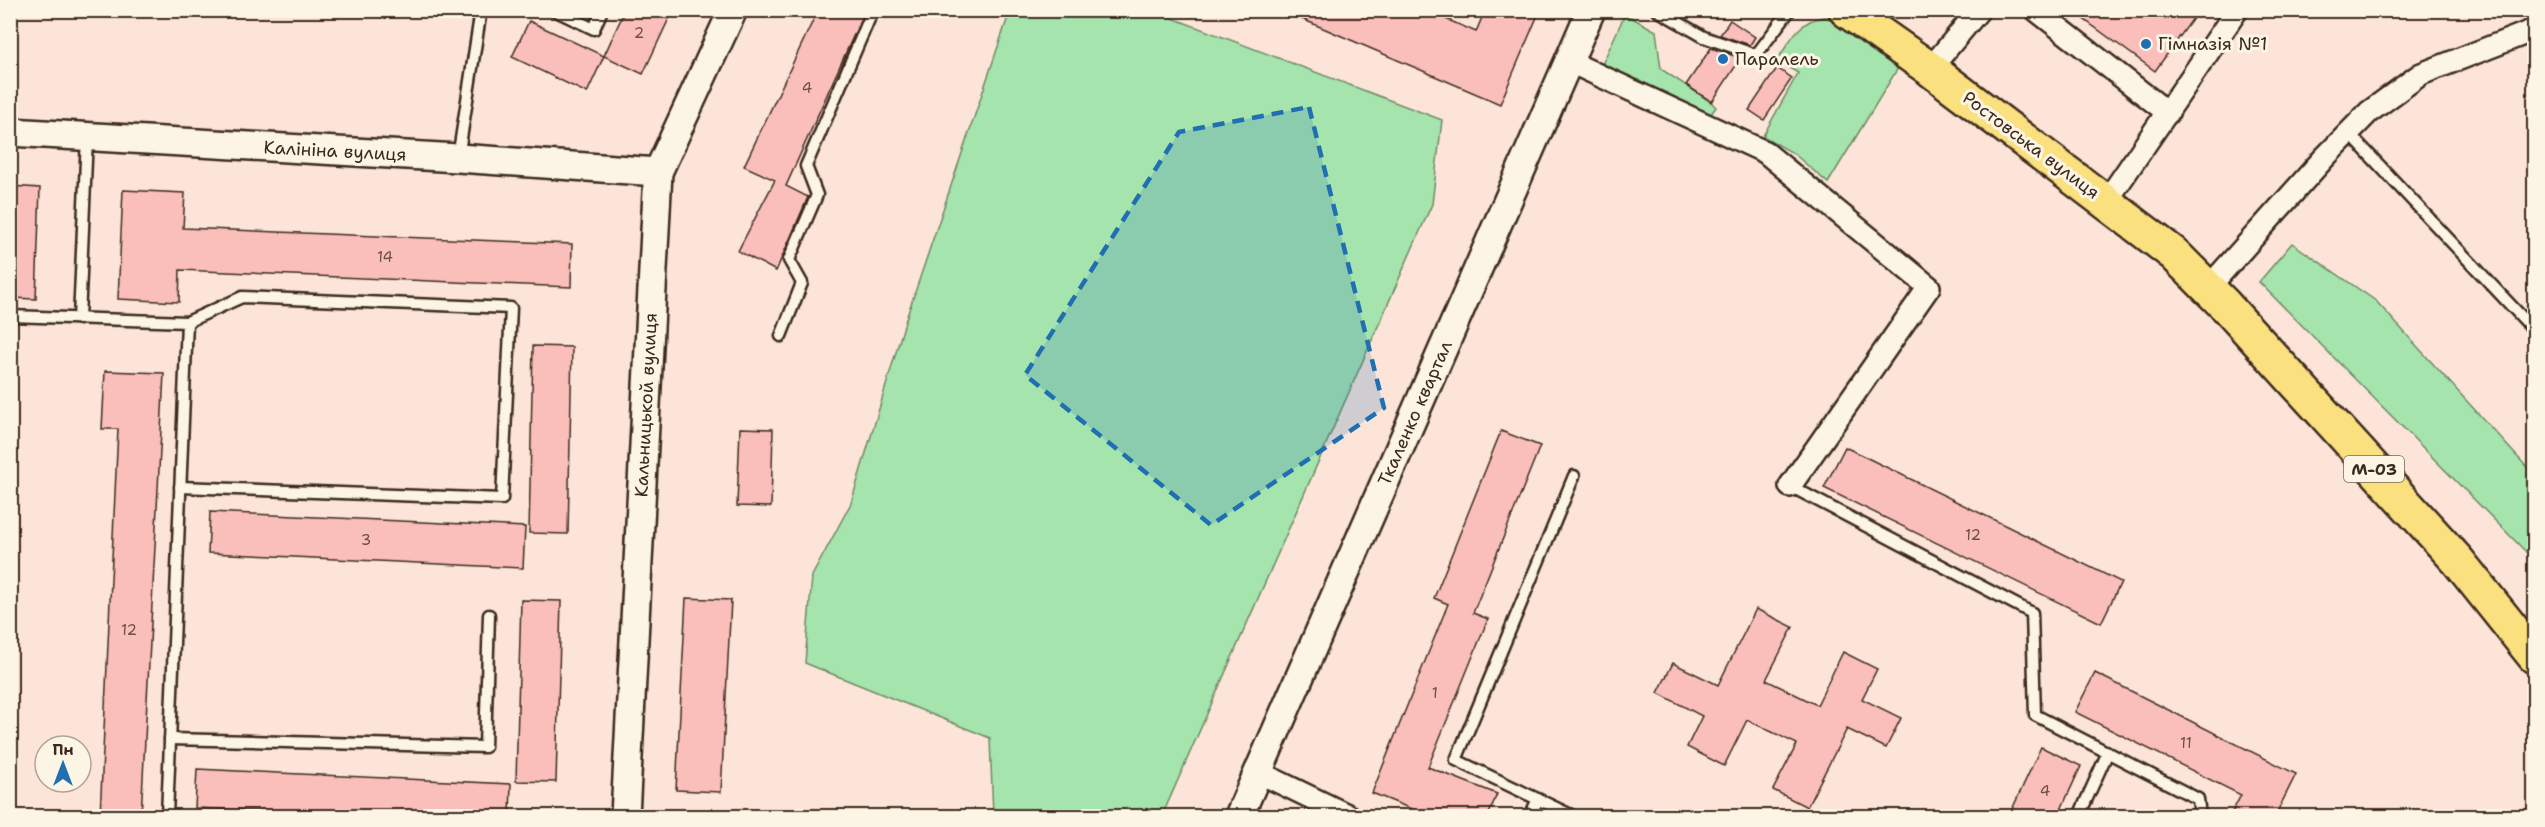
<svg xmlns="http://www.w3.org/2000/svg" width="2545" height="827" font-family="'Shantell Sans',sans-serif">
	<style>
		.green { fill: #a5e4ac; stroke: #708765; stroke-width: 1.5 }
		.building { fill: #fbbfbb; stroke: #3b2a1e; stroke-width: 1.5 }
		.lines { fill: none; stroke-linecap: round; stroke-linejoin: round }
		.service-casing { stroke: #3b2a1e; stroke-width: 15 }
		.minor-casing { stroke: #3b2a1e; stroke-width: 26 }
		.tertiary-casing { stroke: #3b2a1e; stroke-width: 32 }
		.trunk-casing { stroke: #3b2a1e; stroke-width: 38 }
		.service { stroke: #fcf5e5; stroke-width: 10 }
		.minor { stroke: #fcf5e5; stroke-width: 21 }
		.tertiary { stroke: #fcf5e5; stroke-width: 27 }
		.trunk { stroke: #fbe080; stroke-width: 33 }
		.marked { fill: #1f6fb2; fill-opacity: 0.2; stroke: #1f6fb2; stroke-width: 4.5; stroke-dasharray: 12 8; stroke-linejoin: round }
		.poi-dot { fill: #1f6fb2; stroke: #fcf5e5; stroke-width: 2 }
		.labels { text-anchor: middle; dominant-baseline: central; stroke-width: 6; stroke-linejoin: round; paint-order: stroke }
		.number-label { font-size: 15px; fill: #6b4f45 }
		.shield { fill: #fcf5e5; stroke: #75675a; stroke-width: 1.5 }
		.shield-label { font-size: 16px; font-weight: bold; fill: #3b2a1e }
		.poi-label { font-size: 18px; fill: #3b2a1e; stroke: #fcf5e5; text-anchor: start }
		.street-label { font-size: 18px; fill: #3b2a1e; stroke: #fcf5e5 }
	</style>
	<rect width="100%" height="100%" fill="#fce5d8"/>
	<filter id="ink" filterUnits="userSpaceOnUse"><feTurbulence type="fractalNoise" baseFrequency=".0167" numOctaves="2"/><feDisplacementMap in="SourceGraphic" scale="12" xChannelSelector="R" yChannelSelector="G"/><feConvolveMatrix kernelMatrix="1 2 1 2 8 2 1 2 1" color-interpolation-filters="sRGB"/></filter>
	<g filter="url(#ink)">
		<!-- green -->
		<g class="green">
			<path d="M 1010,11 L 1154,11 L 1442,120 L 1432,204 L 1162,816 L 993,816 L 990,738 L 805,663 L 812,576 L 851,503 L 905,322 Z"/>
			<path d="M 1625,14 L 1656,31 L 1661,69 L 1711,102 L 1716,107 L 1709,117 L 1600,69 Z"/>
			<path d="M 1827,16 L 1901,63 L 1828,183 L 1793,153 L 1763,136 L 1798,73 L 1777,61 C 1791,39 1798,20 1827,16 Z"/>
			<path d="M 2292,243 L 2376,301 L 2534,475 L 2534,560 L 2259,282 Z"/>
		</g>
		<!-- building -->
		<g class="building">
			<path d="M 625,10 L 673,10 L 643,74 L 604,56 Z"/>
			<path d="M 818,10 L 865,10 L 786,186 L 808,197 L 776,271 L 738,251 L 775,180 L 744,166 Z"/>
			<path d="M 1281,10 L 1425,10 L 1476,32 L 1485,10 L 1540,10 L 1500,104 Z"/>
			<path d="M 2071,10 L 2185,10 L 2194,17 L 2155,71 Z"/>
			<path d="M 1730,20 L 1755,37 L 1750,45 L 1720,35 Z"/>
			<path d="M 529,21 L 604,56 L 587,93 L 512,57 Z"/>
			<path d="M 1711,48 L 1741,58 L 1712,102 L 1686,85 Z"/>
			<path d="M 1777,68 L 1792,78 L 1764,120 L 1749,110 Z"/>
			<path d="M 10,186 L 40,188 L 36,299 L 10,298 Z"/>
			<path d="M 123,190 L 185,193 L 183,228 L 572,244 L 571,287 L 180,270 L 179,302 L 118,299 Z"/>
			<path d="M 533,346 L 572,347 L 568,534 L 529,533 Z"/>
			<path d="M 105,371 L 164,373 L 141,816 L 100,816 L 118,429 L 102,429 Z"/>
			<path d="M 740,428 L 773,429 L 771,507 L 737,506 Z"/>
			<path d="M 1501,431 L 1540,446 L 1473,613 L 1488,619 L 1428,767 L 1497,794 L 1488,816 L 1429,816 L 1372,793 L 1448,604 L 1434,598 Z"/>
			<path d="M 1845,447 L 2121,582 L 2101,623 L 1824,488 Z"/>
			<path d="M 210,512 L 525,527 L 523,568 L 208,553 Z"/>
			<path d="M 686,598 L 731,600 L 721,792 L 676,790 Z"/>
			<path d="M 521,600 L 561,601 L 556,782 L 516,781 Z"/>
			<path d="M 1756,609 L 1793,627 L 1766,680 L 1817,705 L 1843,652 L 1877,669 L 1862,699 L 1901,718 L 1886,748 L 1847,729 L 1807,807 L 1773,790 L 1797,744 L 1747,720 L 1724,766 L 1687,747 L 1702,716 L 1658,693 L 1673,663 L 1718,685 Z"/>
			<path d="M 2095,673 L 2296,774 L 2275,816 L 2230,816 L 2241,795 L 2075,712 Z"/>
			<path d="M 2041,747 L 2081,766 L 2058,816 L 2009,816 Z"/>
			<path d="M 197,769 L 511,784 L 510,816 L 380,816 L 195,808 Z"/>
		</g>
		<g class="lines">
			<!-- service casing -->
			<g class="service-casing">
				<g id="service">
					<path d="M 554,10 L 594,29 L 602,10"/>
					<path d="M 1657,10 L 1704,37 L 1756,55 L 1790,10"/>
					<path d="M 2349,133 L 2534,330"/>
					<path d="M 458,158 L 481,10"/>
					<path d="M 10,316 L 187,322 L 167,816"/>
					<path d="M 79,319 L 87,137"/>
					<path d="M 781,336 L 802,283 L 789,260 L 817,195 L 806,166 L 873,10"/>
					<path d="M 1790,486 L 2032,613 L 2035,715 L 2198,799 L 2200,816"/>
					<path d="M 180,487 L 502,499 L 511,308 L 242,297 L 187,322"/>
					<path d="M 170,739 L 485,747 L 489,615"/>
					<path d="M 1530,816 L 1538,799"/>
					<path d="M 1573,816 L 1456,760 L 1574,476"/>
					<path d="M 2079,816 L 2108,752"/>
				</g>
			</g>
			<!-- minor casing -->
			<g class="minor-casing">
				<g id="minor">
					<path d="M 2036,10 L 2168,113"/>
					<path d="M 1568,61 L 1765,152 L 1929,287 L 1790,486"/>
					<path d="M 1930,69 L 1979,10"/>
					<path d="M 2106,202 L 2237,10"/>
					<path d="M 2207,289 L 2325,157 L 2369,112 L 2421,74 L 2534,30"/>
					<path d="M 1258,772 L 1349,816"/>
				</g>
			</g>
			<!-- tertiary casing -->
			<g class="tertiary-casing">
				<g id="tertiary">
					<path d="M 10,132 L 458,158 L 658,172"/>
					<path d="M 625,816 L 658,172 L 733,10"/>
					<path d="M 1239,816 L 1591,10"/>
				</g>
			</g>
			<!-- trunk casing -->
			<g class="trunk-casing">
				<path id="trunk" d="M 1846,10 L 1930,69 L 2174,254 L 2225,305 L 2458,561 L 2534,656"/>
			</g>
			<!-- service -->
			<use href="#service" class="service"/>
			<!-- minor -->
			<use href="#minor" class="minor"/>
			<!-- tertiary -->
			<use href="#tertiary" class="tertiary"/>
			<!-- trunk -->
			<use href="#trunk" class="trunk"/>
		</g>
	</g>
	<!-- marked area -->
	<path class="marked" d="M 1309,107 L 1384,408 L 1211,525 L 1025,375 L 1179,132 Z"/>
	<!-- markers -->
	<g class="poi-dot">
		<circle cx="2146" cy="44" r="6"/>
		<circle cx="1723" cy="59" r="6"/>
	</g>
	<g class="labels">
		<!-- number labels -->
		<g class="number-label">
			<text x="639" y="33">2</text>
			<text x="807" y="88">4</text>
			<text x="385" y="257">14</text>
			<text x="1973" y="535">12</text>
			<text x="366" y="540">3</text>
			<text x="129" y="630">12</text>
			<text x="1435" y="693">1</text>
			<text x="2186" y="743">11</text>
			<text x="2045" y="791">4</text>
		</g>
		<!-- shield labels -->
		<rect class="shield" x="2344" y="456" width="60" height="26" rx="4.5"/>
		<g class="shield-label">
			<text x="2374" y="469">М-03</text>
		</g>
		<!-- poi labels -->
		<g class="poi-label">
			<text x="2158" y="44">Гімназія №1</text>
			<text x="1735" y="59">Паралель</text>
		</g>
		<!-- street labels -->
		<g class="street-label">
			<text transform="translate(2031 145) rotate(37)">Ростовська вулиця</text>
			<text transform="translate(335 151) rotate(3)">Калініна вулиця</text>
			<text transform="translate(646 405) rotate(-87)">Кальницькой вулиця</text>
			<text transform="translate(1415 413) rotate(-66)">Ткаленко квартал</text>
		</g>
	</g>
	<!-- margin -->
	<rect width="2545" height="827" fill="none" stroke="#fcf5e5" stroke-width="36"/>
	<rect x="18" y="18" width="2509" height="791" fill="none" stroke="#3b2a1e" stroke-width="2" filter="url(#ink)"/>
	<!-- north arrow -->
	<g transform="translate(63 764)"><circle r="28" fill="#fcf5e5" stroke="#afa495" stroke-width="1.5"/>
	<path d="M0-4.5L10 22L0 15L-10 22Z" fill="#1f6fb2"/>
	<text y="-9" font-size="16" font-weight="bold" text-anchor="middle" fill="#3b2a1e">Пн</text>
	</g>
</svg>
